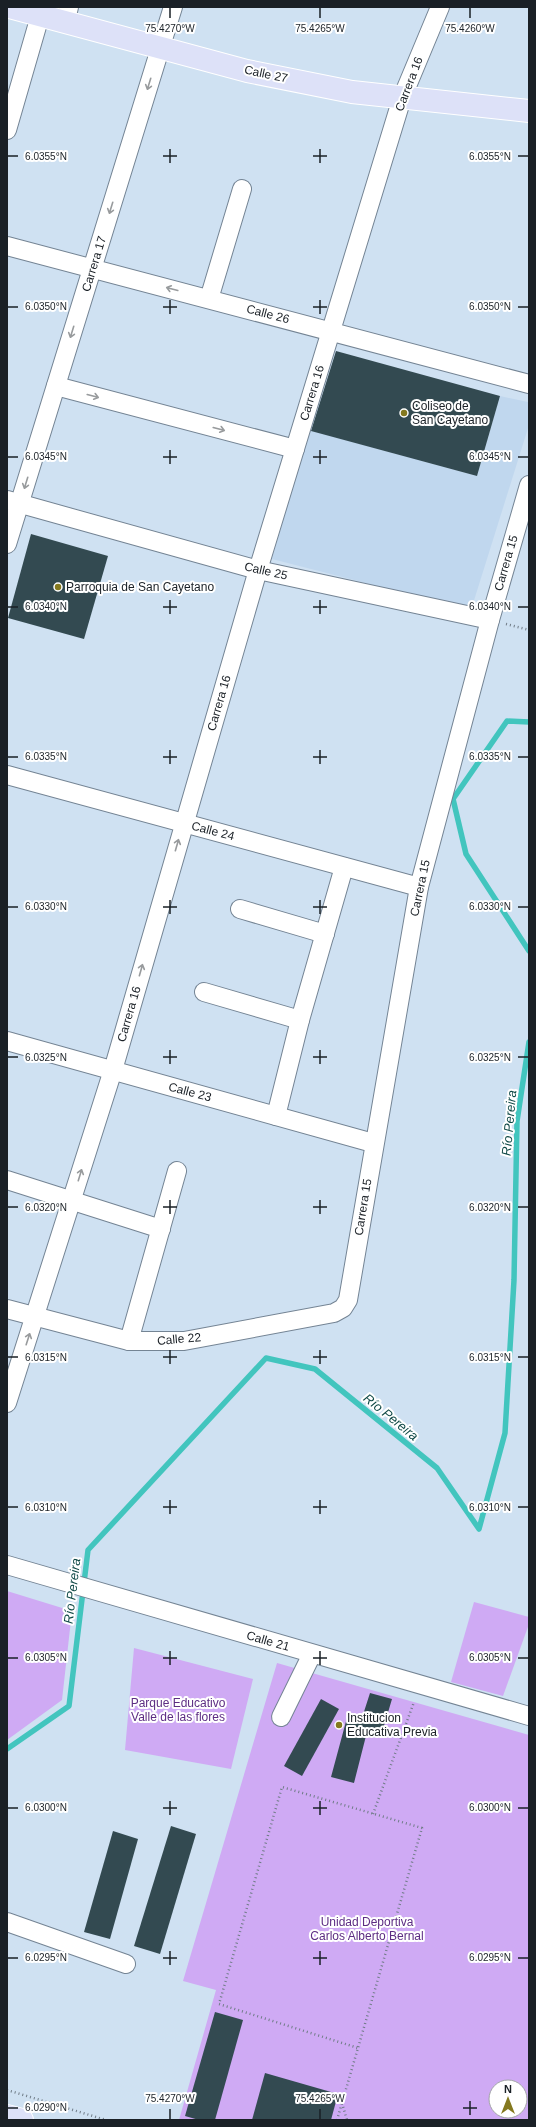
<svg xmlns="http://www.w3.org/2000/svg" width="536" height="2127" font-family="Arial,sans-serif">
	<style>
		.built { fill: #c0d7ee }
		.green { fill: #cfaaf4; fill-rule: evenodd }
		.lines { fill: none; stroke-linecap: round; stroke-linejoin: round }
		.stream { stroke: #42c5be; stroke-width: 5.5 }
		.building { fill: #334a51 }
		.minor-casing { stroke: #748494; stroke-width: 20 }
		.major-casing { stroke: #fff; stroke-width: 24 }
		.path { stroke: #707c87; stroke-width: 2.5; stroke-dasharray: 1 3; stroke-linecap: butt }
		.minor { stroke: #fff; stroke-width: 18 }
		.major { stroke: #dde1f8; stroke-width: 22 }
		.oneway { stroke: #989b9d }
		.ticks { fill: none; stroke: #1a2026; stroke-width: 1.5 }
		.poi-dot { fill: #84791f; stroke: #fff; stroke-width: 1.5 }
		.labels { text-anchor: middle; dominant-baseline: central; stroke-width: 4; stroke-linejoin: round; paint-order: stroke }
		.street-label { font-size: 12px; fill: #1a2026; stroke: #fff }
		.poi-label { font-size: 12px; fill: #1a2026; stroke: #fff; text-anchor: start }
		.park-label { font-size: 12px; fill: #5d2d83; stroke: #fff }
		.water-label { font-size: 13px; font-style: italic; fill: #0e4845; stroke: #fff }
		.ticks-label { font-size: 10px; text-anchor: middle; fill: #1a2026; stroke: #fff; stroke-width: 4; stroke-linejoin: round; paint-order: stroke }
	</style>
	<rect width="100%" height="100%" fill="#cfe1f2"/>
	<!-- built -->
	<path class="built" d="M 500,396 L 528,402 L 529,425 L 471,610 L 272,559 L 309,430 L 477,476 Z"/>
	<!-- green -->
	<g class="green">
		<path d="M 7,1591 L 72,1611 L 62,1700 L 7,1740 Z"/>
		<path d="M 474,1602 L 529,1617 L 529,1624 L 503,1696 L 451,1682 Z"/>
		<path d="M 134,1648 L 253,1679 L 231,1769 L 125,1750 Z"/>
		<path d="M 277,1663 L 529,1735 L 529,2120 L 179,2120 L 216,1990 L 183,1981 ZM 496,2087 L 520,2087 L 520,2111 L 496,2111 Z"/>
	</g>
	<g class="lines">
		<!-- stream -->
		<g class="stream">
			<path d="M 529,722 L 507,721 L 453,799 L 466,854 L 529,951"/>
			<path d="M 7,1749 L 69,1706 L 88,1550 L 266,1358 L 315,1369 L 437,1468 L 479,1529 L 505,1433 L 514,1280 L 517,1121 L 529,1042"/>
		</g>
	</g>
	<!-- building -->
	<g class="building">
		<path d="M 336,351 L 500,396 L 477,476 L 311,431 Z"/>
		<path d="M 31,534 L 108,556 L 84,639 L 8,618 Z"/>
		<path d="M 370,1693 L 392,1699 L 381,1736 L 367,1732 L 354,1783 L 331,1777 L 348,1714 L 361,1721 Z"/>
		<path d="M 321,1699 L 339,1709 L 302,1776 L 284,1766 Z"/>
		<path d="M 171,1826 L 196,1834 L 160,1954 L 134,1946 Z"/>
		<path d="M 113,1831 L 138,1839 L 110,1939 L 84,1932 Z"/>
		<path d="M 215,2012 L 243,2020 L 215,2120 L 199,2120 L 185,2116 Z"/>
		<path d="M 265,2073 L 338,2094 L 331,2120 L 252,2120 Z"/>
	</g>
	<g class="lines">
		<!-- minor casing -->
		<g class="minor-casing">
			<g id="minor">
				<path d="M 65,23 L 69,7"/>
				<path d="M 7,130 L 40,16"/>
				<path d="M 7,246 L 529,384"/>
				<path d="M 209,299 L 242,189"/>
				<path d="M 56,386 L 295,449"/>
				<path d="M 7,500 L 258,570 L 490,620"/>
				<path d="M 7,544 L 173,7"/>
				<path d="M 7,775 L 419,887"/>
				<path d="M 240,909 L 325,934"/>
				<path d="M 204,992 L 300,1020"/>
				<path d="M 7,1041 L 373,1143"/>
				<path d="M 276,1116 L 300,1020 L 344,867"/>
				<path d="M 7,1180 L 161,1229"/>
				<path d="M 7,1309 L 129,1341 L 184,1341 L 334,1313 L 343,1308 L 348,1300 L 419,887 L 490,620 L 529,485"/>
				<path d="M 129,1341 L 177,1171"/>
				<path d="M 7,1403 L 113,1070 L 258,570 L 402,98 L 440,7"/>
				<path d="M 7,1565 L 529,1716"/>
				<path d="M 281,1717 L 312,1654"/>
				<path d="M 7,1922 L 126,1964"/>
			</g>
		</g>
		<!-- major casing -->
		<g class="major-casing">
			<g id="major">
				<path d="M 9,7 L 247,71 L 352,92 L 529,111"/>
				<path d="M 7,2116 L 22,2120"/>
			</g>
		</g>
		<!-- path -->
		<g class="path">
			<path d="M 506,624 L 529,630"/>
			<path d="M 373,1814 L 414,1702"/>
			<path d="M 7,2090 L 106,2120"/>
			<path d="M 342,2103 L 347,2120"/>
			<path d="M 337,2120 L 422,1828 L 282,1787 L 219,2004 L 358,2048"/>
		</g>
		<!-- minor -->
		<use href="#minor" class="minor"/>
		<!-- major -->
		<use href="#major" class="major"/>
	</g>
	<!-- one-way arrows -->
	<defs><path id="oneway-shaft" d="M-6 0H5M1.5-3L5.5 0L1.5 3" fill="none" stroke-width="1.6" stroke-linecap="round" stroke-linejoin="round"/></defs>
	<g class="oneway">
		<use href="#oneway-shaft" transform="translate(149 84) rotate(107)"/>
		<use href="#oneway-shaft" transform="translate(111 208) rotate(107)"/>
		<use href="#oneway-shaft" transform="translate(172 289) rotate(-165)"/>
		<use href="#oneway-shaft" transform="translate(72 332) rotate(107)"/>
		<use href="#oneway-shaft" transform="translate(93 396) rotate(15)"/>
		<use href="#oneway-shaft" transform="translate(219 429) rotate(15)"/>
		<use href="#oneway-shaft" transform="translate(26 483) rotate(107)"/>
		<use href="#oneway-shaft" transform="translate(177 845) rotate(-74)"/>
		<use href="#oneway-shaft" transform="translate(141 970) rotate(-74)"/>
		<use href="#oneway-shaft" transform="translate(80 1175) rotate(-73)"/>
		<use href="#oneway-shaft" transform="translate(28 1339) rotate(-72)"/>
	</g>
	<!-- ticks -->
	<path class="ticks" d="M 170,8 L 170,18M 320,8 L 320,18M 470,8 L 470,18M 170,149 L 170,163M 320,149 L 320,163M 8,156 L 18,156M 163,156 L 177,156M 313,156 L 327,156M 518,156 L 528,156M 170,300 L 170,314M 320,300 L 320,314M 8,307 L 18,307M 163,307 L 177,307M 313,307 L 327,307M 518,307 L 528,307M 170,450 L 170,464M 320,450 L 320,464M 8,457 L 18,457M 163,457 L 177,457M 313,457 L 327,457M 518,457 L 528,457M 170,600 L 170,614M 320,600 L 320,614M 8,607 L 18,607M 163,607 L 177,607M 313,607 L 327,607M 518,607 L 528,607M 170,750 L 170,764M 320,750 L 320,764M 8,757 L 18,757M 163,757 L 177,757M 313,757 L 327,757M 518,757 L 528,757M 170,900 L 170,914M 320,900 L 320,914M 8,907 L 18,907M 163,907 L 177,907M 313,907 L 327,907M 518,907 L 528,907M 170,1050 L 170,1064M 320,1050 L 320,1064M 8,1057 L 18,1057M 163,1057 L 177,1057M 313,1057 L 327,1057M 518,1057 L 528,1057M 170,1200 L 170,1214M 320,1200 L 320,1214M 8,1207 L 18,1207M 163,1207 L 177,1207M 313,1207 L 327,1207M 518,1207 L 528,1207M 170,1350 L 170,1364M 320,1350 L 320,1364M 8,1357 L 18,1357M 163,1357 L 177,1357M 313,1357 L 327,1357M 518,1357 L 528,1357M 170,1500 L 170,1514M 320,1500 L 320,1514M 8,1507 L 18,1507M 163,1507 L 177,1507M 313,1507 L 327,1507M 518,1507 L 528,1507M 170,1651 L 170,1665M 320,1651 L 320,1665M 8,1658 L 18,1658M 163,1658 L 177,1658M 313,1658 L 327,1658M 518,1658 L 528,1658M 170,1801 L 170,1815M 320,1801 L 320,1815M 8,1808 L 18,1808M 163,1808 L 177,1808M 313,1808 L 327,1808M 518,1808 L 528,1808M 170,1951 L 170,1965M 320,1951 L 320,1965M 8,1958 L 18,1958M 163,1958 L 177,1958M 313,1958 L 327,1958M 518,1958 L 528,1958M 470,2101 L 470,2115M 8,2108 L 18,2108M 463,2108 L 477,2108M 170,2109 L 170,2119M 320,2109 L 320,2119"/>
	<!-- markers -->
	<g class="poi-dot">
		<circle cx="404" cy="413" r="4"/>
		<circle cx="58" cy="587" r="4"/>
		<circle cx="339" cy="1725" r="4"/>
	</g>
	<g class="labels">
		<!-- street labels -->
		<g class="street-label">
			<text transform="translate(266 74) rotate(12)">Calle 27</text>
			<text transform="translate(409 84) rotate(-69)">Carrera 16</text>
			<text transform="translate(94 264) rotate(-73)">Carrera 17</text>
			<text transform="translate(268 314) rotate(15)">Calle 26</text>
			<text transform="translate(312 393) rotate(-73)">Carrera 16</text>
			<text transform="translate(506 563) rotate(-74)">Carrera 15</text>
			<text transform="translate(266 571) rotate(13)">Calle 25</text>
			<text transform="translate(219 703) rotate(-74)">Carrera 16</text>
			<text transform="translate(213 831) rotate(15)">Calle 24</text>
			<text transform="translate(420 888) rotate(-78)">Carrera 15</text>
			<text transform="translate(129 1014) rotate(-74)">Carrera 16</text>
			<text transform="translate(190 1092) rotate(15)">Calle 23</text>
			<text transform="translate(363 1207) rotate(-81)">Carrera 15</text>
			<text transform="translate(179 1339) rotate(-5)">Calle 22</text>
			<text transform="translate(268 1641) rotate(16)">Calle 21</text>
		</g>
		<!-- poi labels -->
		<g class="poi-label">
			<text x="412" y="406">Coliseo de<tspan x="412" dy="14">San Cayetano</tspan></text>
			<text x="66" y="587">Parroquia de San Cayetano</text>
			<text x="347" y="1718">Institucion<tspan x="347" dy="14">Educativa Previa</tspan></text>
		</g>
		<!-- park labels -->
		<g class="park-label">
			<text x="178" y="1703">Parque Educativo<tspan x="178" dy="14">Valle de las flores</tspan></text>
			<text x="367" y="1922">Unidad Deportiva<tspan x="367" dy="14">Carlos Alberto Bernal</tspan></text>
		</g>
		<!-- water labels -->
		<g class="water-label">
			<text transform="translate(509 1123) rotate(-85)">Río Pereira</text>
			<text transform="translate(391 1417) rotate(39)">Río Pereira</text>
			<text transform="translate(72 1591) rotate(-83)">Río Pereira</text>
		</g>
	</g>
	<g class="ticks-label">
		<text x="170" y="32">75.4270°W</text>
		<text x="320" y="32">75.4265°W</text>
		<text x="470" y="32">75.4260°W</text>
		<text x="46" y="160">6.0355°N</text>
		<text x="490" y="160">6.0355°N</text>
		<text x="46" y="310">6.0350°N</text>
		<text x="490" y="310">6.0350°N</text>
		<text x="46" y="460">6.0345°N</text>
		<text x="490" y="460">6.0345°N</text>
		<text x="46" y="610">6.0340°N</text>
		<text x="490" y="610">6.0340°N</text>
		<text x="46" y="760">6.0335°N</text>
		<text x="490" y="760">6.0335°N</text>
		<text x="46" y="910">6.0330°N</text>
		<text x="490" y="910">6.0330°N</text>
		<text x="46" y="1061">6.0325°N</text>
		<text x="490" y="1061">6.0325°N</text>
		<text x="46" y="1211">6.0320°N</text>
		<text x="490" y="1211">6.0320°N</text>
		<text x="46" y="1361">6.0315°N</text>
		<text x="490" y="1361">6.0315°N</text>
		<text x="46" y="1511">6.0310°N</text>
		<text x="490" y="1511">6.0310°N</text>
		<text x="46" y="1661">6.0305°N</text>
		<text x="490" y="1661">6.0305°N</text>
		<text x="46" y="1811">6.0300°N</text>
		<text x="490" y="1811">6.0300°N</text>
		<text x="46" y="1961">6.0295°N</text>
		<text x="490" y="1961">6.0295°N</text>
		<text x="170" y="2102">75.4270°W</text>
		<text x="320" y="2102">75.4265°W</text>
		<text x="46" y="2111">6.0290°N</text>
	</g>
	<!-- border -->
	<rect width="536" height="2127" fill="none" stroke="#1a2026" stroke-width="16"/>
	<!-- north arrow -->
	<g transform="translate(508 2099)"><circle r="19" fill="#ffffff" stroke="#a3a6a8"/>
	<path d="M0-3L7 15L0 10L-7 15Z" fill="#84791f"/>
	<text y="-6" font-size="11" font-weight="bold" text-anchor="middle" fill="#1a2026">N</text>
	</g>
</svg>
